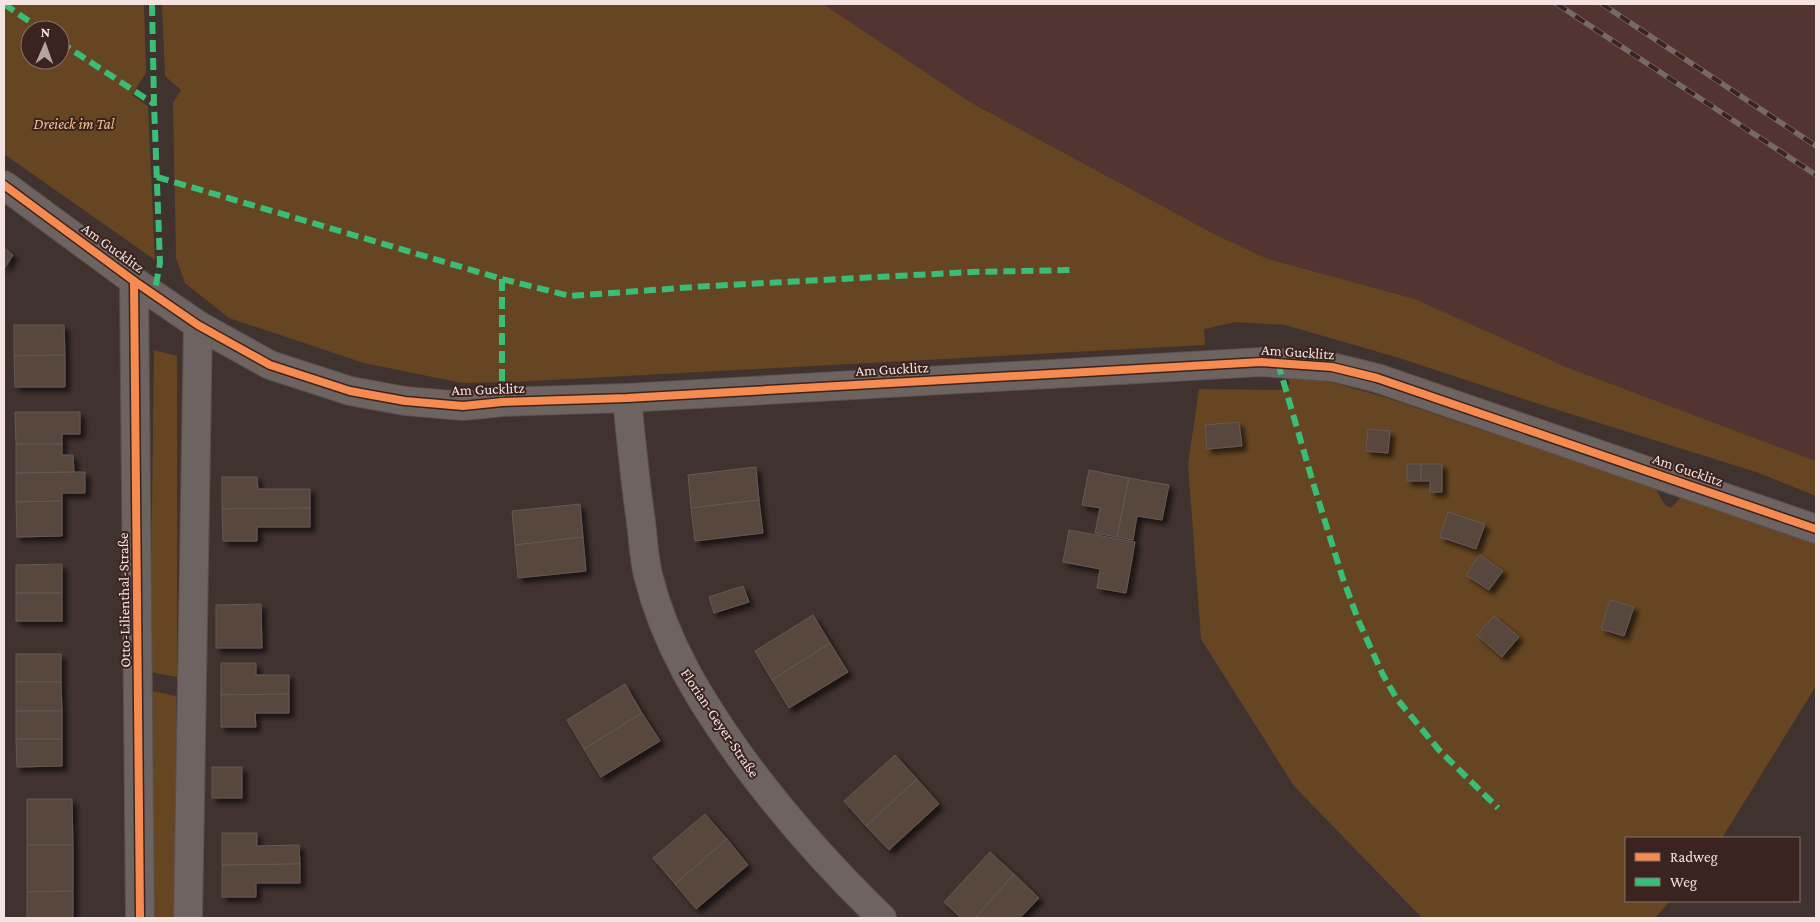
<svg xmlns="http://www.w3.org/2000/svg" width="1820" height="922" font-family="'Crimson Pro',serif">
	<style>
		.built { fill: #523430 }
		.green { fill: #664622; fill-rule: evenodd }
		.building { fill: #58463e; stroke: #655956; filter: url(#shadow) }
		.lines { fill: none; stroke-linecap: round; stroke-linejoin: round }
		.minor-casing { stroke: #5b4f4d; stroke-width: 30 }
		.minor { stroke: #6d6361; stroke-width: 28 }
		.rail-casing { stroke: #766a68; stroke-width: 5.5 }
		.rail { stroke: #3b231f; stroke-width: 4; stroke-dasharray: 11; stroke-linecap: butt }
		.quiet { stroke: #3abd76; stroke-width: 6; stroke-dasharray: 12 6; stroke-linecap: butt }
		.cycleway-casing { stroke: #3b231f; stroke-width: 11 }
		.cycleway { stroke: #f68b52; stroke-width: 8 }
		.labels { text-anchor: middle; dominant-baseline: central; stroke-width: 4; stroke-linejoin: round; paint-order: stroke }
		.park-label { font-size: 15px; font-style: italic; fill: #f5c28c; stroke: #3b231f }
		.street-label { font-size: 15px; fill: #f4e3e0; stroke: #3b231f }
	</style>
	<defs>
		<filter id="shadow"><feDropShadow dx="4.5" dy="4.5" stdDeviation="2.5" flood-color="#0009"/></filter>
	</defs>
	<rect width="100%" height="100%" fill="#40322f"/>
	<!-- built -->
	<path class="built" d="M 823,4 L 1816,4 L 1816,461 L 1566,367 L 1415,299 L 1268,259 L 1214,234 L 970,102 Z"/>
	<!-- green -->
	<g class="green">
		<path d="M 4,4 L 144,4 L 146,73 L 132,95 L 148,106 L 155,260 L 4,154 ZM 30,30 L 60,30 L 60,60 L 30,60 Z"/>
		<path d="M 162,4 L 823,4 L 970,102 L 1214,234 L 1268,259 L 1415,299 L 1566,367 L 1816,461 L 1816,496 L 1756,472 L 1542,405 L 1396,357 L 1285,325 L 1236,322 L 1204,329 L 1205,345 L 514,382 L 462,383 L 364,363 L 229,318 L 185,283 L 176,258 L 173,103 L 181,90 L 165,76 Z"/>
		<path d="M 154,350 L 177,356 L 177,677 L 150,672 Z"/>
		<path d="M 1287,377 L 1323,380 L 1387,398 L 1655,488 L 1665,505 L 1671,508 L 1682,496 L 1816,544 L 1816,686 L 1722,838 L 1626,838 L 1626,901 L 1670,901 L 1655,918 L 1422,918 L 1294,786 L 1201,639 L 1188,464 L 1199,389 L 1281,390 L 1290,384 Z"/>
		<path d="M 152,691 L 176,696 L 179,918 L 154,918 Z"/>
	</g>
	<!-- building -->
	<g class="building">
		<path d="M 4,248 L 13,255 L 4,269 Z"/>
		<path d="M 14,325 L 64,325 L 65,355 L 14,356 Z"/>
		<path d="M 65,355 L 65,387 L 15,387 L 14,356 Z"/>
		<path d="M 15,412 L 80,412 L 80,434 L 62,434 L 62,444 L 16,444 Z"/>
		<path d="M 1239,422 L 1242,446 L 1207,449 L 1205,425 Z"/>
		<path d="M 1368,429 L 1390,431 L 1388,453 L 1366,451 Z"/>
		<path d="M 16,444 L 62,444 L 62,455 L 73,455 L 74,472 L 16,473 Z"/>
		<rect x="1407" y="464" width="14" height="17"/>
		<path d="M 1421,464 L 1442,464 L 1442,492 L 1430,492 L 1430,481 L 1421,481 Z"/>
		<path d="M 756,467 L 759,500 L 691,508 L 688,475 Z"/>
		<path d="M 1089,470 L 1129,478 L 1117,537 L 1095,533 L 1100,508 L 1082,505 Z"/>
		<path d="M 85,472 L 85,493 L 62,493 L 62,501 L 16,502 L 16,473 Z"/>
		<path d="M 222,477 L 257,477 L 258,489 L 310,489 L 310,508 L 222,509 Z"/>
		<path d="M 1129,478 L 1169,485 L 1162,520 L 1137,516 L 1133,540 L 1117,537 Z"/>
		<path d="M 759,500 L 763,533 L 695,541 L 691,508 Z"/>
		<path d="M 62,501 L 62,536 L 17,537 L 16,502 Z"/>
		<path d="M 580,504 L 583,537 L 515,545 L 512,511 Z"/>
		<path d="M 310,508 L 310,527 L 257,527 L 257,541 L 223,541 L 222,509 Z"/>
		<path d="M 1448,512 L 1485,524 L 1476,549 L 1440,537 Z"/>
		<path d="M 1069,530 L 1135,542 L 1126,593 L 1097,588 L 1100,569 L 1063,562 Z"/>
		<path d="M 583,537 L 586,571 L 518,578 L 515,545 Z"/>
		<path d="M 1480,555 L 1503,571 L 1489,590 L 1466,575 Z"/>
		<path d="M 62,564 L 62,593 L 16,593 L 16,565 Z"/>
		<path d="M 743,586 L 749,602 L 714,613 L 709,597 Z"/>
		<rect x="16" y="593" width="46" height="28"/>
		<path d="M 1610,600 L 1634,607 L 1624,636 L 1601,629 Z"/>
		<path d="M 261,604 L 262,648 L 216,648 L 216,605 Z"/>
		<path d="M 813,615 L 830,643 L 772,680 L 755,651 Z"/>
		<path d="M 1494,616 L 1519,637 L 1502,657 L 1477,635 Z"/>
		<path d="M 830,643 L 848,672 L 789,708 L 772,680 Z"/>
		<rect x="16" y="654" width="45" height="28"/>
		<path d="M 221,663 L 256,663 L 256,675 L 289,675 L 289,694 L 221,695 Z"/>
		<path d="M 16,682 L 61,682 L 62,711 L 16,711 Z"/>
		<path d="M 625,684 L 642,713 L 584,749 L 567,720 Z"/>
		<path d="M 289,694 L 289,713 L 255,713 L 256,727 L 221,727 L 221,695 Z"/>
		<rect x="16" y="711" width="46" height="28"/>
		<path d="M 642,713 L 660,741 L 601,777 L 584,749 Z"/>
		<path d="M 16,739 L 62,739 L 62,766 L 17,767 Z"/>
		<path d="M 895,755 L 917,779 L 866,826 L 844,801 Z"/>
		<rect x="212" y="767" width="30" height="31"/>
		<path d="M 917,779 L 939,804 L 889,850 L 866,826 Z"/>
		<path d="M 27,799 L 72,799 L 73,845 L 27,845 Z"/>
		<path d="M 705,814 L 727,839 L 675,884 L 653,858 Z"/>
		<path d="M 222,833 L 257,833 L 257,846 L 299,845 L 300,864 L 222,865 Z"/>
		<path d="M 727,839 L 748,865 L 696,909 L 675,884 Z"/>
		<path d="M 27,845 L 73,845 L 73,891 L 27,892 Z"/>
		<path d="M 990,852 L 1014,874 L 975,918 L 961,918 L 944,902 Z"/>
		<path d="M 300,864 L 300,883 L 256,883 L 256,897 L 222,897 L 222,865 Z"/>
		<path d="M 1014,874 L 1039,898 L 1020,918 L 975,918 Z"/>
		<path d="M 73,891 L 73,918 L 27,918 L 27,892 Z"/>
	</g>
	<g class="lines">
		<!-- minor casing -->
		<g class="minor-casing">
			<g id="minor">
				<path d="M 4,185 L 134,281 L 198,325 L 270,365 L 350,391 L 405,401 L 463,406 L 502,402 L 627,398 L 1261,362 L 1332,367 L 1377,378 L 1816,529"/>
				<path d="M 134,281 L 140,918"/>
				<path d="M 627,398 C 631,440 635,481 641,522 C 643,540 644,558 648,575 C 665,644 701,702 742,759 C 784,816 831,869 882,918"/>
				<path d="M 188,918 L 198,325"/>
			</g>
		</g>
		<!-- minor -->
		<use href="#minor" class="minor"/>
		<!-- rail casing -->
		<g class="rail-casing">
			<g id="rail">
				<path d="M 1557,4 L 1816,175"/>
				<path d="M 1602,4 L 1816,146"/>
			</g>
		</g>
		<!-- rail -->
		<use href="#rail" class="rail"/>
		<!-- quiet -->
		<g class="quiet">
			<path d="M 4,4 L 42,30"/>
			<path d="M 152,4 L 154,104 L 160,263 L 154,295"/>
			<path d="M 60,42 L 154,104"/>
			<path d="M 157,177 L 502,279 L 570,296 L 709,286 L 972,272 L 1072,270"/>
			<path d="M 502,279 L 502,402"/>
			<path d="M 1278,363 L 1314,486 L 1342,576 L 1359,622 L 1383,675 L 1397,699 L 1439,750 L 1498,808"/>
		</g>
		<!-- cycleway casing -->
		<g class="cycleway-casing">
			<g id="cycleway">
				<path d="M 4,185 L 134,281 L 198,325 L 270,365 L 350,391 L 405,401 L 463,406 L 502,402 L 627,398 L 1261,362 L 1332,367 L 1377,378 L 1816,529"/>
				<path d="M 134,281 L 140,918"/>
			</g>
		</g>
		<!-- cycleway -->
		<use href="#cycleway" class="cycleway"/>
	</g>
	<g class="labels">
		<!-- park labels -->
		<g class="park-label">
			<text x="74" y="124">Dreieck im Tal</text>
		</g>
		<!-- street labels -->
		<g class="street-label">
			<text transform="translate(113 248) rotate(36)">Am Gucklitz</text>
			<text transform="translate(1298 352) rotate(4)">Am Gucklitz</text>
			<text transform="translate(892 369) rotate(-3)">Am Gucklitz</text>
			<text transform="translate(488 389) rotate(-2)">Am Gucklitz</text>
			<text transform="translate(1688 470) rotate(19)">Am Gucklitz</text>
			<text transform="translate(124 600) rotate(-91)">Otto-Lilienthal-Straße</text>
			<text transform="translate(720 723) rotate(56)">Florian-Geyer-Straße</text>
		</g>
	</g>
	<!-- border -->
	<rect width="1820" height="922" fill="none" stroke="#f4e3e0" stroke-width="10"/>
	<!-- legend -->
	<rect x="1625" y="837" width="175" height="65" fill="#3b231f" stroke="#85706c"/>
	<rect x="1635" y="853" width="25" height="8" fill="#f68b52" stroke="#85706c"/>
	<text x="1670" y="862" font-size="15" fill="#f4e3e0">Radweg</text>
	<rect x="1635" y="878" width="25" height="8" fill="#3abd76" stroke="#85706c"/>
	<text x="1670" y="887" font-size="15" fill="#f4e3e0">Weg</text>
	<!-- north arrow -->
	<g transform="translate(45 45) rotate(2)"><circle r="24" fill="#3b231f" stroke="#85706c"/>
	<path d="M0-4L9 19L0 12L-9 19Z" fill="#b5a5a2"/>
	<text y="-8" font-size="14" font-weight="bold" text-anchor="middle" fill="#f4e3e0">N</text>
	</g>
</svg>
